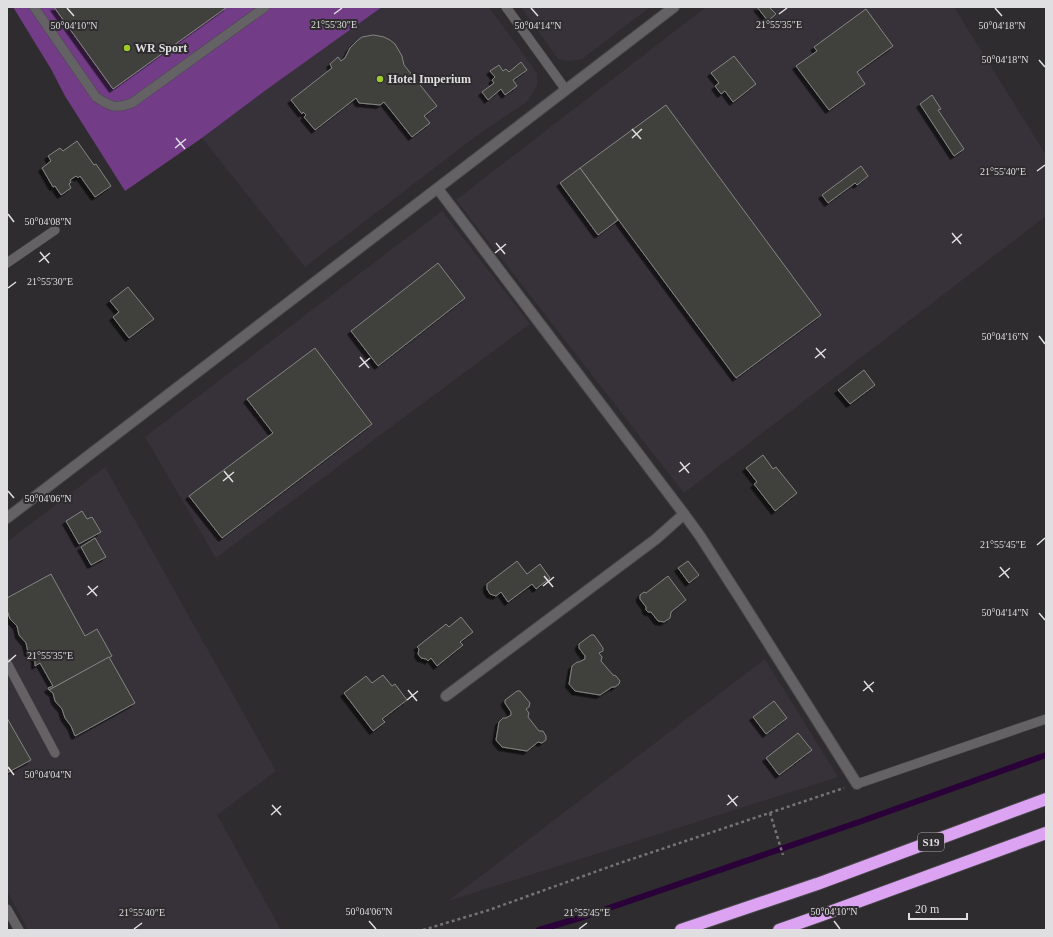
<svg xmlns="http://www.w3.org/2000/svg" width="1053" height="937" font-family="'Times New Roman',serif">
	<style>
		.built { fill: #37323a }
		.green { fill: #723c86 }
		.lines { fill: none; stroke-linecap: round; stroke-linejoin: round }
		.stream { stroke: #2b0139; stroke-width: 6 }
		.building { fill: #40413e; stroke: #848582; filter: url(#shadow) }
		.service-casing { stroke: #4a494b; stroke-width: 10 }
		.minor-casing { stroke: #4a494b; stroke-width: 12 }
		.motorway-casing { stroke: #4a494b; stroke-width: 14 }
		.path { stroke: #767476; stroke-width: 2.5; stroke-dasharray: 3 3; stroke-linecap: butt }
		.service { stroke: #646265; stroke-width: 9 }
		.minor { stroke: #646265; stroke-width: 10 }
		.motorway { stroke: #dca3f3; stroke-width: 12 }
		.ticks { fill: none; stroke: #dfdee0; stroke-width: 1.5 }
		.poi-dot { fill: #9fca2e; stroke: #2e2c2e; stroke-width: 1.5 }
		.labels { text-anchor: middle; dominant-baseline: central; stroke-width: 4; stroke-linejoin: round; paint-order: stroke }
		.shield { fill: #2e2c2e; stroke: #aaa9ab; stroke-width: 1 }
		.shield-label { font-size: 11px; font-weight: bold; fill: #dfdee0 }
		.poi-label { font-size: 12px; font-weight: bold; fill: #dfdee0; stroke: #2e2c2e; text-anchor: start }
		.ticks-label { font-size: 10px; text-anchor: middle; fill: #dfdee0; stroke: #2e2c2e; stroke-width: 4; stroke-linejoin: round; paint-order: stroke }
	</style>
	<defs>
		<filter id="shadow"><feDropShadow dx="-3.5" dy="3.5" stdDeviation="0" flood-color="#0009"/></filter>
	</defs>
	<rect width="100%" height="100%" fill="#2e2c2e"/>
	<!-- built -->
	<g class="built">
		<path d="M 382,7 L 489,7 L 537,73 L 537,85 L 528,101 L 479,134 L 305,267 L 202,138 L 266,90 Z"/>
		<path d="M 521,7 L 650,7 L 582,59 L 570,61 L 558,59 Z"/>
		<path d="M 706,7 L 954,7 L 1046,155 L 1046,216 L 684,493 L 456,200 Z"/>
		<path d="M 442,211 L 530,324 L 391,427 L 216,558 L 145,437 Z"/>
		<path d="M 105,467 L 276,771 L 217,815 L 281,930 L 28,930 L 7,891 L 7,542 Z"/>
		<path d="M 765,659 L 838,777 L 448,901 Z"/>
	</g>
	<!-- green -->
	<path class="green" d="M 13,7 L 382,7 L 266,90 L 202,138 L 125,191 L 65,96 L 51,69 Z"/>
	<g class="lines">
		<!-- stream -->
		<path class="stream" d="M 539,930 L 583,917 L 862,821 L 1046,755"/>
	</g>
	<!-- building -->
	<g class="building">
		<path d="M 54,7 L 227,7 L 113,89 Z"/>
		<path d="M 757,7 L 769,7 L 776,14 L 768,21 Z"/>
		<path d="M 866,9 L 893,46 L 857,72 L 865,84 L 829,110 L 796,66 L 817,51 L 814,47 Z"/>
		<path d="M 373,35 L 379,36 L 384,37 L 390,40 L 395,44 L 402,56 L 404,65 L 437,106 L 424,116 L 430,123 L 412,137 L 384,102 L 380,105 L 370,104 L 359,103 L 356,98 L 315,130 L 304,117 L 306,115 L 303,112 L 302,114 L 291,100 L 332,68 L 330,64 L 338,57 L 341,61 L 345,58 L 350,48 L 358,40 L 362,37 Z"/>
		<path d="M 734,56 L 756,84 L 733,102 L 725,91 L 721,94 L 715,86 L 719,83 L 711,73 Z"/>
		<path d="M 521,62 L 527,70 L 513,80 L 517,86 L 505,95 L 501,89 L 488,100 L 482,92 L 494,83 L 492,80 L 495,77 L 490,71 L 499,65 L 503,71 L 506,69 L 509,72 Z"/>
		<path d="M 932,95 L 941,109 L 938,110 L 964,149 L 954,156 L 920,104 Z"/>
		<path d="M 666,105 L 821,315 L 736,378 L 580,168 Z"/>
		<path d="M 77,141 L 94,165 L 96,164 L 111,186 L 95,197 L 80,176 L 78,178 L 76,176 L 70,180 L 71,182 L 69,184 L 71,188 L 61,195 L 55,186 L 53,187 L 42,168 L 51,161 L 48,156 L 60,148 L 63,151 Z"/>
		<path d="M 861,166 L 868,176 L 857,185 L 855,183 L 828,203 L 822,195 Z"/>
		<path d="M 580,168 L 618,220 L 598,235 L 560,183 Z"/>
		<path d="M 438,263 L 465,298 L 378,366 L 351,331 Z"/>
		<path d="M 128,287 L 154,319 L 129,338 L 113,317 L 119,312 L 110,301 Z"/>
		<path d="M 315,348 L 372,424 L 222,538 L 189,496 L 273,433 L 247,399 Z"/>
		<path d="M 864,370 L 875,385 L 850,404 L 838,390 Z"/>
		<path d="M 763,455 L 773,469 L 776,467 L 797,493 L 775,511 L 754,484 L 757,482 L 746,468 Z"/>
		<path d="M 82,511 L 87,519 L 92,517 L 101,532 L 79,544 L 66,521 Z"/>
		<path d="M 95,538 L 106,557 L 91,565 L 81,547 Z"/>
		<path d="M 517,561 L 527,574 L 540,564 L 550,578 L 536,589 L 532,584 L 508,602 L 501,592 L 496,596 L 490,594 L 487,589 L 487,584 Z"/>
		<path d="M 688,561 L 699,575 L 689,583 L 678,568 Z"/>
		<path d="M 51,574 L 85,636 L 97,629 L 112,656 L 49,690 L 48,688 L 53,686 L 40,663 L 35,666 L 35,659 L 28,652 L 26,643 L 19,635 L 17,626 L 10,619 L 7,610 L 7,598 Z"/>
		<path d="M 668,576 L 686,600 L 671,612 L 670,618 L 664,622 L 658,621 L 651,612 L 648,612 L 646,610 L 646,607 L 640,599 L 640,595 L 644,592 L 646,593 Z"/>
		<path d="M 461,617 L 473,632 L 460,642 L 463,645 L 437,666 L 431,658 L 428,661 L 426,659 L 421,658 L 418,654 L 419,649 L 417,647 L 446,624 L 449,627 Z"/>
		<path d="M 591,635 L 594,635 L 603,648 L 603,651 L 599,653 L 602,657 L 601,661 L 613,675 L 616,676 L 620,681 L 619,684 L 615,687 L 612,687 L 600,695 L 575,691 L 569,684 L 572,666 L 577,662 L 579,662 L 585,659 L 585,656 L 579,648 L 579,644 Z"/>
		<path d="M 109,657 L 135,703 L 75,736 L 71,726 L 65,718 L 62,709 L 55,701 L 53,693 L 49,690 Z"/>
		<path d="M 383,675 L 392,686 L 395,684 L 407,700 L 382,719 L 385,722 L 373,731 L 344,693 L 366,676 L 372,683 Z"/>
		<path d="M 517,691 L 520,691 L 530,703 L 529,707 L 526,709 L 529,713 L 528,717 L 539,731 L 543,731 L 546,736 L 546,740 L 542,743 L 538,742 L 527,751 L 502,747 L 496,740 L 499,722 L 503,718 L 506,718 L 511,715 L 511,712 L 505,703 L 505,700 Z"/>
		<path d="M 774,701 L 787,718 L 766,734 L 753,717 Z"/>
		<path d="M 7,718 L 31,760 L 7,773 Z"/>
		<path d="M 798,733 L 812,750 L 779,775 L 766,758 Z"/>
	</g>
	<g class="lines">
		<!-- service casing -->
		<g class="service-casing">
			<g id="service">
				<path d="M 34,7 L 96,97 C 111,107 115,109 132,103 L 265,7"/>
				<path d="M 506,7 L 566,90"/>
				<path d="M 7,263 L 55,230"/>
				<path d="M 7,663 L 55,753"/>
				<path d="M 857,784 L 1046,719"/>
				<path d="M 7,909 L 19,930"/>
			</g>
		</g>
		<!-- minor casing -->
		<g class="minor-casing">
			<g id="minor">
				<path d="M 438,189 L 684,514 L 656,539 L 446,696"/>
				<path d="M 684,514 L 700,536 L 743,603 L 857,784"/>
				<path d="M 7,518 L 674,7"/>
			</g>
		</g>
		<!-- motorway casing -->
		<g class="motorway-casing">
			<g id="motorway">
				<path d="M 681,930 L 817,884 L 1046,799"/>
				<path d="M 779,930 L 819,916 L 1046,833"/>
			</g>
		</g>
		<!-- path -->
		<g class="path">
			<path d="M 770,813 L 783,855"/>
			<path d="M 423,930 L 489,910 L 617,864 L 844,788"/>
		</g>
		<!-- service -->
		<use href="#service" class="service"/>
		<!-- minor -->
		<use href="#minor" class="minor"/>
		<!-- motorway -->
		<use href="#motorway" class="motorway"/>
	</g>
	<!-- ticks -->
	<path class="ticks" d="M 67,8 L 74,16M 531,8 L 538,16M 995,8 L 1002,16M 334,14 L 342,8M 779,14 L 787,8M 1039,60 L 1045,67M 632,129 L 641,139M 176,138 L 185,149M 632,138 L 642,129M 175,148 L 186,139M 1037,171 L 1045,165M 8,214 L 14,222M 952,233 L 961,244M 496,243 L 505,254M 952,243 L 962,234M 40,252 L 49,263M 495,253 L 506,244M 39,262 L 50,253M 8,288 L 16,282M 1039,336 L 1045,344M 816,348 L 825,358M 360,357 L 369,368M 815,358 L 826,349M 359,367 L 370,358M 680,462 L 689,473M 224,471 L 233,482M 679,472 L 690,463M 223,481 L 234,472M 8,491 L 14,498M 1037,545 L 1045,538M 1000,567 L 1009,578M 544,576 L 553,587M 999,577 L 1010,568M 88,586 L 97,596M 543,586 L 554,577M 87,595 L 98,586M 1039,613 L 1045,620M 8,662 L 16,655M 864,681 L 873,692M 408,690 L 417,701M 863,691 L 874,682M 407,700 L 418,691M 8,767 L 14,775M 728,795 L 737,806M 272,805 L 281,815M 727,805 L 738,796M 271,815 L 281,806M 369,921 L 376,929M 834,921 L 840,929M 134,929 L 142,923M 579,929 L 587,923"/>
	<!-- markers -->
	<g class="poi-dot">
		<circle cx="127" cy="48" r="4"/>
		<circle cx="380" cy="79" r="4"/>
	</g>
	<g class="labels">
		<!-- shield labels -->
		<rect class="shield" x="918" y="833" width="26" height="18" rx="3"/>
		<g class="shield-label">
			<text x="931" y="842">S19</text>
		</g>
		<!-- poi labels -->
		<g class="poi-label">
			<text x="135" y="48">WR Sport</text>
			<text x="388" y="79">Hotel Imperium</text>
		</g>
	</g>
	<g class="ticks-label">
		<text x="334" y="28">21°55'30"E</text>
		<text x="779" y="28">21°55'35"E</text>
		<text x="74" y="29">50°04'10"N</text>
		<text x="538" y="29">50°04'14"N</text>
		<text x="1002" y="29">50°04'18"N</text>
		<text x="1005" y="63">50°04'18"N</text>
		<text x="1003" y="175">21°55'40"E</text>
		<text x="48" y="225">50°04'08"N</text>
		<text x="50" y="285">21°55'30"E</text>
		<text x="1005" y="340">50°04'16"N</text>
		<text x="48" y="502">50°04'06"N</text>
		<text x="1003" y="548">21°55'45"E</text>
		<text x="1005" y="616">50°04'14"N</text>
		<text x="50" y="659">21°55'35"E</text>
		<text x="48" y="778">50°04'04"N</text>
		<text x="369" y="915">50°04'06"N</text>
		<text x="834" y="915">50°04'10"N</text>
		<text x="142" y="916">21°55'40"E</text>
		<text x="587" y="916">21°55'45"E</text>
	</g>
	<!-- border -->
	<rect width="1053" height="937" fill="none" stroke="#dfdee0" stroke-width="16"/>
	<!-- scale -->
	<path d="M909 913v6h58v-6" fill="none" stroke="#dfdee0" stroke-width="2"/>
	<text x="915" y="913" font-size="12" fill="#dfdee0" stroke="#2e2c2e" stroke-width="3" paint-order="stroke">20 m</text>
</svg>
